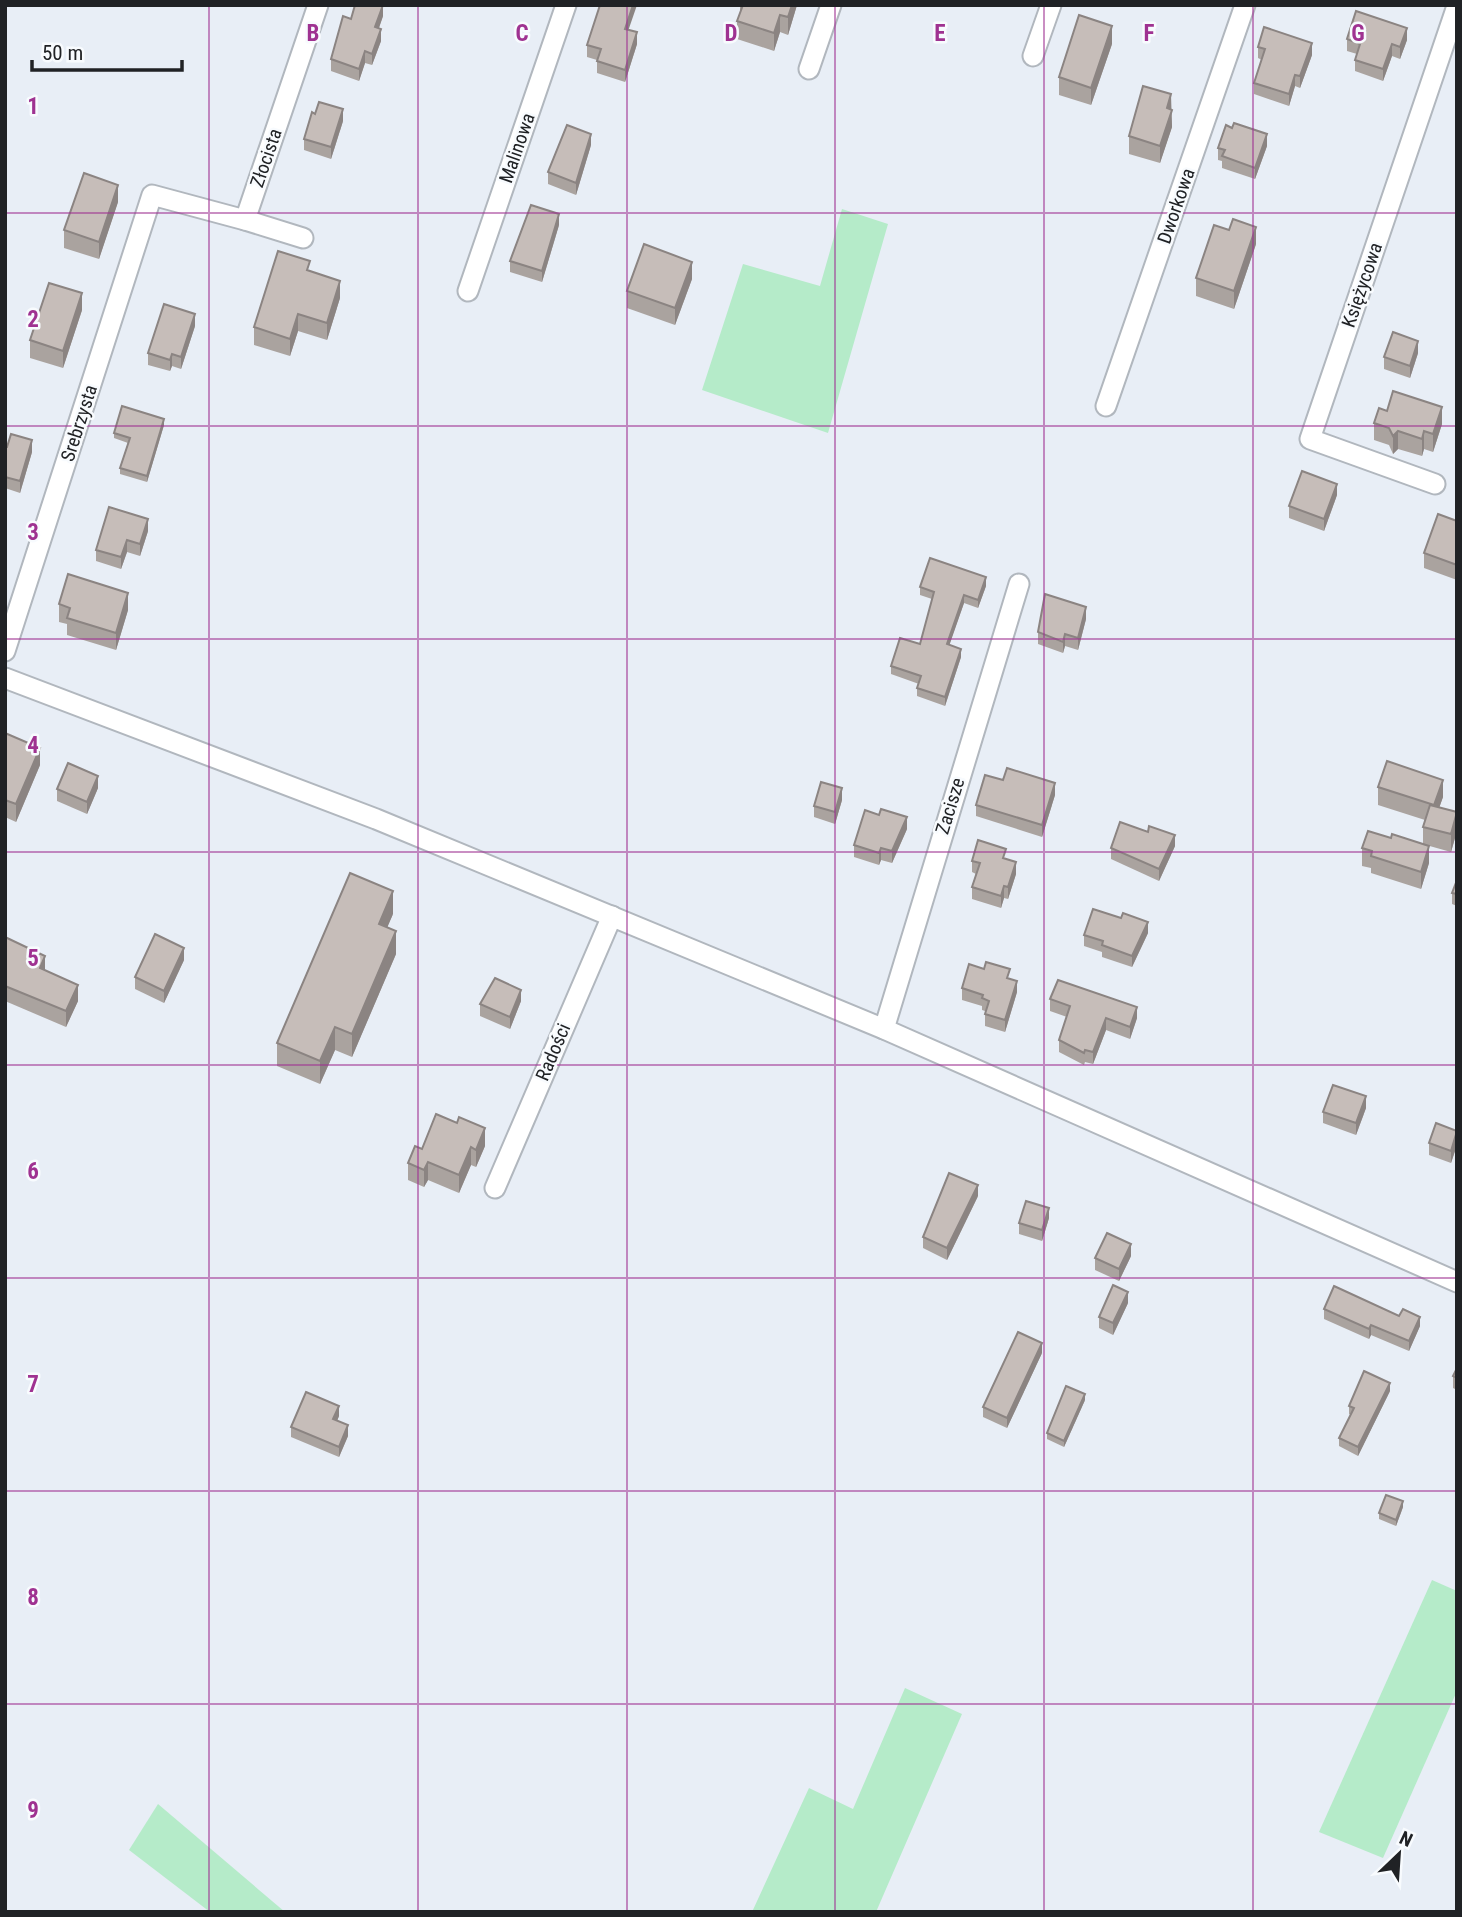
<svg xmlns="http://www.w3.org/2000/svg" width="1462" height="1917" font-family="'Roboto Condensed',sans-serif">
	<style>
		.green { fill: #b5ebc9 }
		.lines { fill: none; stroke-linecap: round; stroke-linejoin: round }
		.street-casing { stroke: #b1b7be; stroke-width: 23 }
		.street { stroke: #fff; stroke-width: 19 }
		.wall { fill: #aaa39f }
		.shaded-wall { fill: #8b8482 }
		.building { fill: #c6bdb9; stroke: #8b8482; stroke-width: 2 }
		.grid { fill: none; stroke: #9f3291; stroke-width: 2; stroke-opacity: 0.55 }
		.labels { text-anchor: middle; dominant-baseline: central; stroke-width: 5; stroke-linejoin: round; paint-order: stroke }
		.street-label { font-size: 19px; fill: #202225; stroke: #f8fbfe }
		.grid-label { font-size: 23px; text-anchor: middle; font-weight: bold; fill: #9f3291; stroke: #f8fbfe; stroke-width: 5; stroke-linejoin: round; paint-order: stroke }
	</style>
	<rect width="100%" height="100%" fill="#e8eef6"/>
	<!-- green -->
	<g class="green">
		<path d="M 842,209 L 888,224 L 828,433 L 702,390 L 743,264 L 820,286 Z"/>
		<path d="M 1432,1580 L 1457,1591 L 1457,1691 L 1383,1858 L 1319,1832 Z"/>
		<path d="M 905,1688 L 962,1714 L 876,1912 L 752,1912 L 809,1788 L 853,1809 Z"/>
		<path d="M 158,1804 L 285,1912 L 210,1912 L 129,1850 Z"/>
	</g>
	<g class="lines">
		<!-- street casing -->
		<g class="street-casing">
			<g id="street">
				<path d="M 1033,56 L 1051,5"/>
				<path d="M 809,69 L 831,5"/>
				<path d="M 245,220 L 303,238"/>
				<path d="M 468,291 L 566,5"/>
				<path d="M 1106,406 L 1245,5"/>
				<path d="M 1435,484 L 1310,439 L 1457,6"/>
				<path d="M 5,651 L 152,195 L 245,220 L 318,5"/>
				<path d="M 5,678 L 376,819 L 884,1029 L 1457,1282"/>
				<path d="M 884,1029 L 1019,584"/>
				<path d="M 495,1188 L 612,916"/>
			</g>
		</g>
		<!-- street -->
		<use href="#street" class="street"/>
	</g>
	<!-- wall -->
	<g class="wall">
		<path d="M 740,5 L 797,5 L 788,35 L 780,32 L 774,51 L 737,39 L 737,21 L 740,13 Z"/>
		<path d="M 383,16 L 379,28 L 381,41 L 372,65 L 365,63 L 359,81 L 331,71 L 331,59 L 351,19 Z"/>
		<path d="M 629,30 L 637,44 L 625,82 L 597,73 L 597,60 L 587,57 L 587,45 Z"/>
		<path d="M 1347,39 L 1407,40 L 1400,59 L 1392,56 L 1383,81 L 1355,71 L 1355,60 L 1357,54 L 1347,51 Z"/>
		<path d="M 1112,44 L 1091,105 L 1059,95 L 1059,77 Z"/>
		<path d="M 1258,47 L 1312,55 L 1300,88 L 1295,86 L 1289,106 L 1254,94 L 1254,83 L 1262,60 L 1258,58 Z"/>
		<path d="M 1171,109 L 1172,127 L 1160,163 L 1129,154 L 1129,136 Z"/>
		<path d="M 343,121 L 331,159 L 304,150 L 304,139 Z"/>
		<path d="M 591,145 L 576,195 L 548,184 L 548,172 Z"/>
		<path d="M 1267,146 L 1255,179 L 1222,168 L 1222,161 L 1218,160 L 1218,148 Z"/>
		<path d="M 118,202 L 99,259 L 64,248 L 64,230 Z"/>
		<path d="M 559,225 L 542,282 L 510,272 L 510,261 Z"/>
		<path d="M 1256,244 L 1234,309 L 1196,296 L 1196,278 Z"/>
		<path d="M 692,279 L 675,325 L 627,308 L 627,291 Z"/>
		<path d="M 340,298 L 327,340 L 298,331 L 290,356 L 254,345 L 254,327 Z"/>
		<path d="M 82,310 L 63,368 L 30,358 L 30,340 Z"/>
		<path d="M 195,326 L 181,369 L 172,366 L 170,371 L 148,365 L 148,353 Z"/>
		<path d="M 1418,353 L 1410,378 L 1384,369 L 1384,357 Z"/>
		<path d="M 1387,411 L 1442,424 L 1433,452 L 1424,449 L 1422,456 L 1398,449 L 1393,454 L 1389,445 L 1374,440 L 1374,423 Z"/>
		<path d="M 164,425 L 147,482 L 120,474 L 120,468 L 128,443 L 114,438 L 114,433 Z"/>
		<path d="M 5,447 L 32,452 L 20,493 L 5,488 Z"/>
		<path d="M 1337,495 L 1324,531 L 1289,518 L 1289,506 Z"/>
		<path d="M 1457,521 L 1457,580 L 1424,568 L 1424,553 Z"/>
		<path d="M 148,531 L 140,556 L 127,552 L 121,569 L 96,561 L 96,550 Z"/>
		<path d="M 986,586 L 978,608 L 964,603 L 949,645 L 961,657 L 945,706 L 917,696 L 917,688 L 919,684 L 891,674 L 891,666 L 920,644 L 932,599 L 920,595 L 920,587 Z"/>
		<path d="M 59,604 L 128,610 L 116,650 L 67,635 L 67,624 L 59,622 Z"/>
		<path d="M 1086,619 L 1078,650 L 1065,646 L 1063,653 L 1038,644 L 1038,632 Z"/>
		<path d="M 5,733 L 40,765 L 16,822 L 5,817 Z"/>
		<path d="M 1378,787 L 1443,797 L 1439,808 L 1457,812 L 1457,831 L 1451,852 L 1426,845 L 1429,863 L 1421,889 L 1371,873 L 1371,868 L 1362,866 L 1362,848 L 1423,844 L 1423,827 L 1425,820 L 1378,805 Z"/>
		<path d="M 98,788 L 87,814 L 57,801 L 57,789 Z"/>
		<path d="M 1055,795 L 1042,837 L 976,816 L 976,805 Z"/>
		<path d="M 842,800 L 835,824 L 814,817 L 814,806 Z"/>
		<path d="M 907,829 L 892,863 L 881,860 L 879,865 L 854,857 L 854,845 Z"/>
		<path d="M 1175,846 L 1159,881 L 1111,859 L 1111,848 Z"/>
		<path d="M 972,861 L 1016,874 L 1008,899 L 1004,898 L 1001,908 L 972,899 L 972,887 L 976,874 L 972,872 Z"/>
		<path d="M 1457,880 L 1457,906 L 1452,904 L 1452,893 Z"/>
		<path d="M 393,914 L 387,927 L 396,954 L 352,1057 L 335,1050 L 320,1084 L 277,1066 L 277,1043 Z"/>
		<path d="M 1148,933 L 1132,967 L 1102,957 L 1102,952 L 1084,946 L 1084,935 Z"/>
		<path d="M 5,937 L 78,1001 L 66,1027 L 5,1001 Z"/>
		<path d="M 184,960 L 164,1003 L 135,989 L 135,977 Z"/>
		<path d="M 1010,979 L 1017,992 L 1005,1032 L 985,1026 L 985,1011 L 982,1010 L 982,1006 L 962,1000 L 962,988 Z"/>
		<path d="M 1050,999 L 1137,1018 L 1130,1039 L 1106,1030 L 1093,1064 L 1085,1062 L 1084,1065 L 1059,1052 L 1059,1040 L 1067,1017 L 1050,1011 Z"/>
		<path d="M 521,1001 L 510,1029 L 480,1016 L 480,1004 Z"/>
		<path d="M 1366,1108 L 1356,1135 L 1323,1123 L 1323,1112 Z"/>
		<path d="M 1457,1131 L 1457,1145 L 1451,1163 L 1429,1155 L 1429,1143 Z"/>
		<path d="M 485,1146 L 476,1167 L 471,1165 L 459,1193 L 428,1180 L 424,1187 L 408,1180 L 408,1163 L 422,1149 Z"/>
		<path d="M 978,1196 L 947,1260 L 923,1248 L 923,1237 Z"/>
		<path d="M 1049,1218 L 1042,1241 L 1019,1234 L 1019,1223 Z"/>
		<path d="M 1131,1256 L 1119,1281 L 1095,1270 L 1095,1258 Z"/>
		<path d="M 1128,1303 L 1113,1335 L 1099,1328 L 1099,1317 Z"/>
		<path d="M 1324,1309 L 1420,1326 L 1409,1351 L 1371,1335 L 1369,1339 L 1324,1319 Z"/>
		<path d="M 1042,1353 L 1007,1428 L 983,1417 L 983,1407 Z"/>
		<path d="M 1457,1368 L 1457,1390 L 1453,1388 L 1453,1376 Z"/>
		<path d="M 1390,1391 L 1358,1456 L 1339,1446 L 1339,1438 L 1351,1415 L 1349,1414 L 1349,1406 Z"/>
		<path d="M 1085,1400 L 1064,1447 L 1047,1439 L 1047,1433 Z"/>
		<path d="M 339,1416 L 337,1421 L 348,1436 L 339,1457 L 291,1437 L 291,1427 Z"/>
		<path d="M 1403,1507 L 1396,1526 L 1379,1519 L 1379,1513 Z"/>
	</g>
	<!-- shaded-wall -->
	<g class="shaded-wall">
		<path d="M 383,5 L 383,16 L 375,39 L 375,27 Z"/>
		<path d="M 633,5 L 637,5 L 625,40 L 625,29 Z"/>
		<path d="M 792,5 L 797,5 L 788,35 L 788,17 Z"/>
		<path d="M 780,15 L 780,32 L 774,51 L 774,33 Z"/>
		<path d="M 1112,26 L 1112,44 L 1091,105 L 1091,88 Z"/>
		<path d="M 1407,28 L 1407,40 L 1400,59 L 1400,47 Z"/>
		<path d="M 381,29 L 381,41 L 372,65 L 372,54 Z"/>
		<path d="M 637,32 L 637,44 L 625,82 L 625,70 Z"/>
		<path d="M 1312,43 L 1312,55 L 1300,88 L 1300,76 Z"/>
		<path d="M 1392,44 L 1392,56 L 1383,81 L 1383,69 Z"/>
		<path d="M 365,51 L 365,63 L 359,81 L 359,69 Z"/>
		<path d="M 1295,75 L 1295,86 L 1289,106 L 1289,94 Z"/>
		<path d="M 1171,94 L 1172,127 L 1160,163 L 1160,146 L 1167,108 Z"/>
		<path d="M 343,109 L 343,121 L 331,159 L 331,147 Z"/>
		<path d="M 591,134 L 591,145 L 576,195 L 576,183 Z"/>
		<path d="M 1267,134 L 1267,146 L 1255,179 L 1255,168 Z"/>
		<path d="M 118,185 L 118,202 L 99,259 L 99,242 Z"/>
		<path d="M 559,214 L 559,225 L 542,282 L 542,271 Z"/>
		<path d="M 1256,227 L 1256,244 L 1234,309 L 1234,291 Z"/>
		<path d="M 692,262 L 692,279 L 675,325 L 675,308 Z"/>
		<path d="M 340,281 L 340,298 L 327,340 L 327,323 Z"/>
		<path d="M 82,293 L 82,310 L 63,368 L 63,351 Z"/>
		<path d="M 195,314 L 195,326 L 181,369 L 181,357 Z"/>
		<path d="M 298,314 L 298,331 L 290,356 L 290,339 Z"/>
		<path d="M 1418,341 L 1418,353 L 1410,378 L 1410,366 Z"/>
		<path d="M 172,354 L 172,366 L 170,371 L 170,360 Z"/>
		<path d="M 1442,407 L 1442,424 L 1433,452 L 1433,434 Z"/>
		<path d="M 164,419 L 164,425 L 147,482 L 147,476 Z"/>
		<path d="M 1398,431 L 1398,449 L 1393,454 L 1393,436 Z"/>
		<path d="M 1424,431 L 1424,449 L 1422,456 L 1422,439 Z"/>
		<path d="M 32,440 L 32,452 L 20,493 L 20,481 Z"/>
		<path d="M 1337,484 L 1337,495 L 1324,531 L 1324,519 Z"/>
		<path d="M 148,519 L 148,531 L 140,556 L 140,544 Z"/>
		<path d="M 127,540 L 127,552 L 121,569 L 121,557 Z"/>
		<path d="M 986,577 L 986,586 L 978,608 L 978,600 Z"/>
		<path d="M 128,593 L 128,610 L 116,650 L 116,633 Z"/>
		<path d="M 964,595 L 964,603 L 947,652 L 947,644 Z"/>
		<path d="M 1086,607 L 1086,619 L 1078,650 L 1078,638 Z"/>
		<path d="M 1065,634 L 1065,646 L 1063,653 L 1063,642 Z"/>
		<path d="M 961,649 L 961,657 L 945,706 L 945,697 Z"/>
		<path d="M 40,748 L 40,765 L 16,822 L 16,804 Z"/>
		<path d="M 98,776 L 98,788 L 87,814 L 87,802 Z"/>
		<path d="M 1443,780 L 1443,797 L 1434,822 L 1434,805 Z"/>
		<path d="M 1055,783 L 1055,795 L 1042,837 L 1042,825 Z"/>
		<path d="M 842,788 L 842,800 L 835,824 L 835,812 Z"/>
		<path d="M 1457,814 L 1457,831 L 1451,852 L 1451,834 Z"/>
		<path d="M 907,817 L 907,829 L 892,863 L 892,851 Z"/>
		<path d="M 1175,835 L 1175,846 L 1159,881 L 1159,869 Z"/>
		<path d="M 1429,846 L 1429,863 L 1421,889 L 1421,872 Z"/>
		<path d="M 881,848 L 881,860 L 879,865 L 879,853 Z"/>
		<path d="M 1016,862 L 1016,874 L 1008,899 L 1008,887 Z"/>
		<path d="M 1004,886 L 1004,898 L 1001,908 L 1001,896 Z"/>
		<path d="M 393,891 L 393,914 L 379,947 L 379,924 Z"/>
		<path d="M 1148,922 L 1148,933 L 1132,967 L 1132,956 Z"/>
		<path d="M 396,931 L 396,954 L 352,1057 L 352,1034 Z"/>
		<path d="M 184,948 L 184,960 L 164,1003 L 164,991 Z"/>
		<path d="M 45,956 L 45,971 L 40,968 Z"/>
		<path d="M 1017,981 L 1017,992 L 1005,1032 L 1005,1020 Z"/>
		<path d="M 78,985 L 78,1001 L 66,1027 L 66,1011 Z"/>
		<path d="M 521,990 L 521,1001 L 510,1029 L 510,1017 Z"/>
		<path d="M 1137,1007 L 1137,1018 L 1130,1039 L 1130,1027 Z"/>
		<path d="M 1106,1018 L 1106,1030 L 1093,1064 L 1093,1052 Z"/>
		<path d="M 335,1027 L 335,1050 L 320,1084 L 320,1061 Z"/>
		<path d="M 1366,1096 L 1366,1108 L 1356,1135 L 1356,1123 Z"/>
		<path d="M 485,1128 L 485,1146 L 476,1167 L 476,1150 Z"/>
		<path d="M 1457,1133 L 1457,1145 L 1451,1163 L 1451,1151 Z"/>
		<path d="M 471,1147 L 471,1165 L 459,1193 L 459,1175 Z"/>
		<path d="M 428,1162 L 428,1180 L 424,1187 L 424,1170 Z"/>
		<path d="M 978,1185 L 978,1196 L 947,1260 L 947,1248 Z"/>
		<path d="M 1049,1208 L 1049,1218 L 1042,1241 L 1042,1230 Z"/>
		<path d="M 1131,1244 L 1131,1256 L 1119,1281 L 1119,1269 Z"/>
		<path d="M 1128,1292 L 1128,1303 L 1113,1335 L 1113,1323 Z"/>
		<path d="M 1420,1317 L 1420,1326 L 1409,1351 L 1409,1341 Z"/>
		<path d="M 1371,1325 L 1371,1335 L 1369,1339 L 1369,1329 Z"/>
		<path d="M 1042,1343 L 1042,1353 L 1007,1428 L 1007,1418 Z"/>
		<path d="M 1390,1383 L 1390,1391 L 1358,1456 L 1358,1447 Z"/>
		<path d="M 1085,1394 L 1085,1400 L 1064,1447 L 1064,1441 Z"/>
		<path d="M 339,1406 L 339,1416 L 333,1430 L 333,1419 Z"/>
		<path d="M 348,1425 L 348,1436 L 339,1457 L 339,1447 Z"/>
		<path d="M 1403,1501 L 1403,1507 L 1396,1526 L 1396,1520 Z"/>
	</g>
	<!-- building -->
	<g class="building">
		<path d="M 355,5 L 383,5 L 375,27 L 381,29 L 372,54 L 365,51 L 359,69 L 331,59 L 343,16 L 351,19 Z"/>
		<path d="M 600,5 L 633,5 L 625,29 L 637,32 L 625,70 L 597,61 L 601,49 L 587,45 Z"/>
		<path d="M 743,5 L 792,5 L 788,17 L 780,15 L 774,33 L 737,21 Z"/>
		<path d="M 1356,11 L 1407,28 L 1400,47 L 1392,44 L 1383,69 L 1355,60 L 1360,44 L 1347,39 Z"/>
		<path d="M 1079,15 L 1112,26 L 1091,88 L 1059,77 Z"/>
		<path d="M 1264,27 L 1312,43 L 1300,76 L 1295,75 L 1289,94 L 1254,83 L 1265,49 L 1258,47 Z"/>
		<path d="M 1143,86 L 1171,94 L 1167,108 L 1172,110 L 1160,146 L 1129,136 Z"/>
		<path d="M 319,102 L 343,109 L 331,147 L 304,139 L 312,112 L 315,114 Z"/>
		<path d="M 1234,123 L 1267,134 L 1255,168 L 1222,156 L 1225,150 L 1218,148 L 1226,125 L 1232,128 Z"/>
		<path d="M 567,125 L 591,134 L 576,183 L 548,172 Z"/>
		<path d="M 84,173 L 118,185 L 99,242 L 64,230 Z"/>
		<path d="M 531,205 L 559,214 L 542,271 L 510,261 Z"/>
		<path d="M 1233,219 L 1256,227 L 1234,291 L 1196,278 L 1214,225 L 1229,230 Z"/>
		<path d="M 644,244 L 692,262 L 675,308 L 627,291 Z"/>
		<path d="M 278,251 L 310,261 L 307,270 L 340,281 L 327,323 L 298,314 L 290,339 L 254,327 Z"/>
		<path d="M 49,283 L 82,293 L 63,351 L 30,340 Z"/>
		<path d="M 164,304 L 195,314 L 181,357 L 172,354 L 170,360 L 148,353 Z"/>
		<path d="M 1393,332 L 1418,341 L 1410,366 L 1384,357 Z"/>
		<path d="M 1393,391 L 1442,407 L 1433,434 L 1424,431 L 1422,439 L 1398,431 L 1393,436 L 1389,428 L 1374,423 L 1379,408 L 1387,411 Z"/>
		<path d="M 122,406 L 164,419 L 147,476 L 120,468 L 130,438 L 114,433 Z"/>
		<path d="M 11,434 L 32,440 L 20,481 L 5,477 L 5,447 L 7,447 Z"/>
		<path d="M 1302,471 L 1337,484 L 1324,519 L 1289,506 Z"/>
		<path d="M 109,507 L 148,519 L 140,544 L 127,540 L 121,557 L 96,550 Z"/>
		<path d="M 1438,514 L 1457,521 L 1457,565 L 1424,553 Z"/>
		<path d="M 930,558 L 986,577 L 978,600 L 964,595 L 947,644 L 961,649 L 945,697 L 917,688 L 921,676 L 891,666 L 900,638 L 920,644 L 934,592 L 920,587 Z"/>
		<path d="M 68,574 L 128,593 L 116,633 L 67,618 L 70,608 L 59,604 Z"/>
		<path d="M 1045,594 L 1086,607 L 1078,638 L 1065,634 L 1063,642 L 1038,632 Z"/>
		<path d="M 5,733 L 40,748 L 16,804 L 5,800 Z"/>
		<path d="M 1387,761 L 1443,780 L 1434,805 L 1378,787 Z"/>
		<path d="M 68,763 L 98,776 L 87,802 L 57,789 Z"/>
		<path d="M 1007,768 L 1055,783 L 1042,825 L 976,805 L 985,775 L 1003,780 Z"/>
		<path d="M 821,782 L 842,788 L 835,812 L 814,806 Z"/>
		<path d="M 1430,805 L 1457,812 L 1451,834 L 1423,827 Z"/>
		<path d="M 881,809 L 907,817 L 892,851 L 881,848 L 879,853 L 854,845 L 865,810 L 879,815 Z"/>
		<path d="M 1120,822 L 1148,832 L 1149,826 L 1175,835 L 1159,869 L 1111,848 Z"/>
		<path d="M 1368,831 L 1391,838 L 1392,834 L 1429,846 L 1421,872 L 1371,856 L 1372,851 L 1362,848 Z"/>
		<path d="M 978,840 L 1006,849 L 1003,858 L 1016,862 L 1008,887 L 1004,886 L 1001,896 L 972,887 L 980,863 L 972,861 Z"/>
		<path d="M 350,873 L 393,891 L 379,924 L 396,931 L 352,1034 L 335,1027 L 320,1061 L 277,1043 Z"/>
		<path d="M 1457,880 L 1457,894 L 1452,893 Z"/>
		<path d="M 1093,909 L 1121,918 L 1123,913 L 1148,922 L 1132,956 L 1102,945 L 1103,941 L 1084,935 Z"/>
		<path d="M 155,934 L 184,948 L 164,991 L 135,977 Z"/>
		<path d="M 5,937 L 45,956 L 40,968 L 78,985 L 66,1011 L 5,986 Z"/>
		<path d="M 986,962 L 1010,969 L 1007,978 L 1017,981 L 1005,1020 L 985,1014 L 989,1001 L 982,998 L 983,995 L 962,988 L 969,964 L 984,969 Z"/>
		<path d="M 495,978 L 521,990 L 510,1017 L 480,1004 Z"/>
		<path d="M 1058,980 L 1137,1007 L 1130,1027 L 1106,1018 L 1093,1052 L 1085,1050 L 1084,1053 L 1059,1040 L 1070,1006 L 1050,999 Z"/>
		<path d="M 1333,1085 L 1366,1096 L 1356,1123 L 1323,1112 Z"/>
		<path d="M 436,1114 L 457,1123 L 459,1117 L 485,1128 L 476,1150 L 471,1147 L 459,1175 L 428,1162 L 424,1170 L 408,1163 L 415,1146 L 422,1149 Z"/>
		<path d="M 1436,1123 L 1457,1131 L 1451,1151 L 1429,1143 Z"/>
		<path d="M 949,1173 L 978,1185 L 947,1248 L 923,1237 Z"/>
		<path d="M 1026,1201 L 1049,1208 L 1042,1230 L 1019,1223 Z"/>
		<path d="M 1107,1233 L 1131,1244 L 1119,1269 L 1095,1258 Z"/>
		<path d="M 1113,1285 L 1128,1292 L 1113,1323 L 1099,1317 Z"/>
		<path d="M 1334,1286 L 1399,1316 L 1403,1309 L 1420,1317 L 1409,1341 L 1371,1325 L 1369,1329 L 1324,1309 Z"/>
		<path d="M 1018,1332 L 1042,1343 L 1007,1418 L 983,1407 Z"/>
		<path d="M 1457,1368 L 1457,1378 L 1453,1376 Z"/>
		<path d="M 1364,1371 L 1390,1383 L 1358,1447 L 1339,1438 L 1354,1408 L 1349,1406 Z"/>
		<path d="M 1066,1386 L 1085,1394 L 1064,1441 L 1047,1433 Z"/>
		<path d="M 306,1392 L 339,1406 L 333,1419 L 348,1425 L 339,1447 L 291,1427 Z"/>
		<path d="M 1386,1495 L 1403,1501 L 1396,1520 L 1379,1513 Z"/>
	</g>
	<!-- grid -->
	<path class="grid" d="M 209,5 L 209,1912M 418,5 L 418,1912M 627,5 L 627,1912M 835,5 L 835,1912M 1044,5 L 1044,1912M 1253,5 L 1253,1912M 5,213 L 1457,213M 5,426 L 1457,426M 5,639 L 1457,639M 5,852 L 1457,852M 5,1065 L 1457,1065M 5,1278 L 1457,1278M 5,1491 L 1457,1491M 5,1704 L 1457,1704"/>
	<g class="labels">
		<!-- street labels -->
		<g class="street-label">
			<text transform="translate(517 148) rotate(-71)">Malinowa</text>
			<text transform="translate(266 158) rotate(-71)">Złocista</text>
			<text transform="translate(1176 206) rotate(-71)">Dworkowa</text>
			<text transform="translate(1362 285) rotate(-71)">Księżycowa</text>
			<text transform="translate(79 423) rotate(-72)">Srebrzysta</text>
			<text transform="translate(950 806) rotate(-73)">Zacisze</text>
			<text transform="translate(553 1052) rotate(-67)">Radości</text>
		</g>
	</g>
	<g class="grid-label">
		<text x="313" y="41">B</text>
		<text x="522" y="41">C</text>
		<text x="731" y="41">D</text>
		<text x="940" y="41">E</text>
		<text x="1149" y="41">F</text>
		<text x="1358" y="41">G</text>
		<text x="33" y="114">1</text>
		<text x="33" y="327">2</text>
		<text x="33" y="540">3</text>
		<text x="33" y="753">4</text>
		<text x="33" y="966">5</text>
		<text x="33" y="1179">6</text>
		<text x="33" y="1392">7</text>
		<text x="33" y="1605">8</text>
		<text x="33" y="1818">9</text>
	</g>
	<!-- border -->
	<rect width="1462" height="1917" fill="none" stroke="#202225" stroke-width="14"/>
	<!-- north arrow -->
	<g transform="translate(1399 1854) rotate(25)" stroke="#f8fbfe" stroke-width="5" paint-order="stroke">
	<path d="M0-5L12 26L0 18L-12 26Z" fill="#202225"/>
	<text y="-10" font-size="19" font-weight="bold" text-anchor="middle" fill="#202225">N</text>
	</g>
	<!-- scale -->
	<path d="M32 60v10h150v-10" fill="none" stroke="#202225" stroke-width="3.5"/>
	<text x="42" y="60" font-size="21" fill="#202225" stroke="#f8fbfe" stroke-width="5" paint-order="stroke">50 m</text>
</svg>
